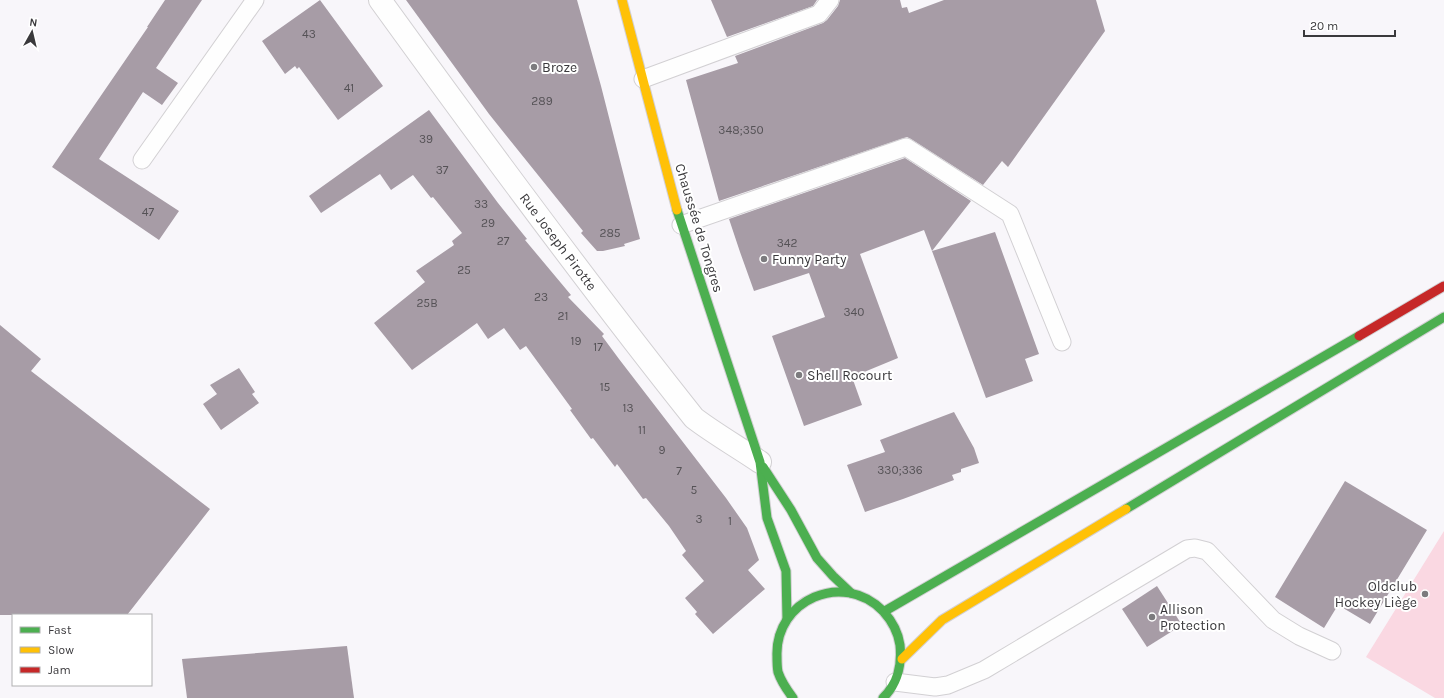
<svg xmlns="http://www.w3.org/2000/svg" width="1444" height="698" font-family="Karla,sans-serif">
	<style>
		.pitch { fill: #fad8e2 }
		.building { fill: #a79ca6 }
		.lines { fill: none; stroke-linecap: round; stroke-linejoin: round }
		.lane-casing { stroke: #d2d0d3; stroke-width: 19 }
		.street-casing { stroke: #d2d0d3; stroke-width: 24 }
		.fast-casing { stroke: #d2d0d3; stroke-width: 11 }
		.slow-casing { stroke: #d2d0d3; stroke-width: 11 }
		.jam-casing { stroke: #d2d0d3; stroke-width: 11 }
		.lane { stroke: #fefefe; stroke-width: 17 }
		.street { stroke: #fefefe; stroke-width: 22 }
		.fast { stroke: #4caf50; stroke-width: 9 }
		.slow { stroke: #ffc107; stroke-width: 9 }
		.jam { stroke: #c62828; stroke-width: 9 }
		.poi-dot { fill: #7c7b7e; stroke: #fff; stroke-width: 1.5 }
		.labels { text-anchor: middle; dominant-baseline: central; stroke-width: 4; stroke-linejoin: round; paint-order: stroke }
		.number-label { font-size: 12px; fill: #555256 }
		.poi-label { font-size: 14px; fill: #3a393c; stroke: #fff; text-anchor: start }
		.street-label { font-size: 14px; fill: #3a393c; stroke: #fff }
	</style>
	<rect width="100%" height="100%" fill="#f8f6fa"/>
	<!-- pitch -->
	<path class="pitch" d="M 1444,531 L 1444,698 L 1435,698 L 1366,657 Z"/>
	<!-- building -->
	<g class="building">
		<path d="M 165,0 L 202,0 L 156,68 L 178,83 L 162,105 L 143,92 L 99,159 L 179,211 L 159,240 L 52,167 L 148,27 L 147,27 Z"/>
		<path d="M 320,0 L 383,86 L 338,120 L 299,67 L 297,69 L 295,66 L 285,74 L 262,41 Z"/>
		<path d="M 406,0 L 577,0 L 601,86 L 640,239 L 624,244 L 625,246 L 603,251 L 597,251 L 581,233 L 583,231 L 489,114 Z"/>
		<path d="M 711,0 L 817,0 L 813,6 L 727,37 Z"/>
		<path d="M 840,0 L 900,0 L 902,8 L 907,7 L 909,13 L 944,0 L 1096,0 L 1105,31 L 1008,167 L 1002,161 L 983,185 L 911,139 L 907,137 L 719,201 L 686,80 L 738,63 L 735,56 L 823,23 L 827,20 L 838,6 Z"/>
		<path d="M 429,110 L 498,203 L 527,239 L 525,240 L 571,295 L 568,297 L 604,334 L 602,336 L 619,359 L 726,498 L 747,528 L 759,560 L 748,570 L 765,589 L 713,634 L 695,614 L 697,612 L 685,598 L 704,581 L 682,555 L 686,551 L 669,526 L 646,498 L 643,499 L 617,464 L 615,467 L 593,438 L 591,439 L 570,410 L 572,409 L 526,346 L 520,350 L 504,328 L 488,339 L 477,323 L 412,370 L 374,323 L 425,282 L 416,271 L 454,245 L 452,241 L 462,233 L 433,197 L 431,198 L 413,175 L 391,190 L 380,174 L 321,213 L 309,196 Z"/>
		<path d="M 905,158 L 971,201 L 932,251 L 924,230 L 860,254 L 898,358 L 852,377 L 862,405 L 804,426 L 772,336 L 825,317 L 809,273 L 754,291 L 740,252 L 729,219 Z"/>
		<path d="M 995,232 L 1039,354 L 1025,359 L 1033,381 L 986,398 L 932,251 Z"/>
		<path d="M 0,325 L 41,359 L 31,371 L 210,509 L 127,615 L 0,615 Z"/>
		<path d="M 239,368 L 255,392 L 252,394 L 259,403 L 221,430 L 203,404 L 217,394 L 210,385 Z"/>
		<path d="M 954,412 L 974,448 L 979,463 L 961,469 L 961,472 L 952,475 L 954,480 L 903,499 L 865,512 L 847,465 L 885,452 L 880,440 Z"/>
		<path d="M 1345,481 L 1427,530 L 1370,624 L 1338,605 L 1324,628 L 1275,597 Z"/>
		<path d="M 1157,586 L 1182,625 L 1147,647 L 1122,609 Z"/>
		<path d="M 347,646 L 354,698 L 187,698 L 182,659 Z"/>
	</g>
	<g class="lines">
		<!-- lane casing -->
		<g class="lane-casing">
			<g id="lane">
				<path d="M 643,79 L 819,14 L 830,0"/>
				<path d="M 142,160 L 255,0"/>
				<path d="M 681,225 L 906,147 L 1010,214 L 1062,342"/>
				<path d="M 895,682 L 935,687 L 948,685 L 984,670 L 1187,549 L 1195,548 L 1207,551 L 1273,620 L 1299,636 L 1332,651"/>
			</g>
		</g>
		<!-- street casing -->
		<g class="street-casing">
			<path id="street" d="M 380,0 C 482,141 585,281 694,418 C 715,434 738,447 760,462"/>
		</g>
		<!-- fast casing -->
		<g class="fast-casing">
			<g id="fast">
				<path d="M 677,210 L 760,462 L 767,518 L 786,571 L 787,619"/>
				<path d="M 763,467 L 791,510 L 817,558 L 833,576 L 851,593"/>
				<path d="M 1126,509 L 1444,317"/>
				<path d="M 885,611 L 1359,336"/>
				<path d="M 793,698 C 787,690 781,681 778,672 C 777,667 777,661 777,656 C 775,600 843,570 883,611 C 892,621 898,631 900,645 C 902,666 898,683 883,698"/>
			</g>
		</g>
		<!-- slow casing -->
		<g class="slow-casing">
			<g id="slow">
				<path d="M 622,0 L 677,210"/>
				<path d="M 902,659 L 942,620 L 1126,509"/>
			</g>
		</g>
		<!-- jam casing -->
		<g class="jam-casing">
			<path id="jam" d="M 1359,336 L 1444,286"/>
		</g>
		<!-- lane -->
		<use href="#lane" class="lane"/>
		<!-- street -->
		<use href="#street" class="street"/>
		<!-- fast -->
		<use href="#fast" class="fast"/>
		<!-- slow -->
		<use href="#slow" class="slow"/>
		<!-- jam -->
		<use href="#jam" class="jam"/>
	</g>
	<!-- markers -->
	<g class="poi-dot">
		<circle cx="534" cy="67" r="4"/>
		<circle cx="764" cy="259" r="4"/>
		<circle cx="799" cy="375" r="4"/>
		<circle cx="1425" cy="594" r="4"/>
		<circle cx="1152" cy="617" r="4"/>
	</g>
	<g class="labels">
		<!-- number labels -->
		<g class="number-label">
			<text x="309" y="34">43</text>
			<text x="349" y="88">41</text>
			<text x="542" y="101">289</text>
			<text x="741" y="130">348;350</text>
			<text x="426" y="139">39</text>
			<text x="442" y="170">37</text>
			<text x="481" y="204">33</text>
			<text x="148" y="212">47</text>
			<text x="488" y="223">29</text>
			<text x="610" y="233">285</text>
			<text x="503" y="241">27</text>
			<text x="787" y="243">342</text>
			<text x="464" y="270">25</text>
			<text x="541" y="297">23</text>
			<text x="427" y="303">25B</text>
			<text x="854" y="312">340</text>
			<text x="563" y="316">21</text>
			<text x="576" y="341">19</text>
			<text x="598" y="347">17</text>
			<text x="605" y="387">15</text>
			<text x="628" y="408">13</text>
			<text x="642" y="430">11</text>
			<text x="662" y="450">9</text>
			<text x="900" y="470">330;336</text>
			<text x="679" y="471">7</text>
			<text x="694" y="490">5</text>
			<text x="699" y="519">3</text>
			<text x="730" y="521">1</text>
		</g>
		<!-- poi labels -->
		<g class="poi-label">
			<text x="542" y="67">Broze</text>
			<text x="772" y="259">Funny Party</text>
			<text x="807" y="375">Shell Rocourt</text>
			<text x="1417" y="586" text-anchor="end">Oldclub<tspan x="1417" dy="16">Hockey Liège</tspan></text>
			<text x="1160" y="609">Allison<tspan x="1160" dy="16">Protection</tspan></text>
		</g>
		<!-- street labels -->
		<g class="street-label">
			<text transform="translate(699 228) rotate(73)">Chaussée de Tongres</text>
			<text transform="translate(558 242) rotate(53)">Rue Joseph Pirotte</text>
		</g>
	</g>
	<!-- legend -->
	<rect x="12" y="614" width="140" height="72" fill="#ffffff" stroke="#b0b0b1"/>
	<rect x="20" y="627" width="20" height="6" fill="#4caf50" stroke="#b0b0b1"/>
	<text x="48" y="634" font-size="12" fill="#3a393c">Fast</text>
	<rect x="20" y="647" width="20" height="6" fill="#ffc107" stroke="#b0b0b1"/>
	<text x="48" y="654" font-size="12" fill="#3a393c">Slow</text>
	<rect x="20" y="667" width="20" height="6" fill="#c62828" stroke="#b0b0b1"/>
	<text x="48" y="674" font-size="12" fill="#3a393c">Jam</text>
	<!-- north arrow -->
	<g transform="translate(32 32) rotate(8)" stroke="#ffffff" stroke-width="3" paint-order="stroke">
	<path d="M0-3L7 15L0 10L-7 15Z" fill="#3a393c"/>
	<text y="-6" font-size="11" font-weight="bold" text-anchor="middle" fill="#3a393c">N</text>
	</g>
	<!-- scale -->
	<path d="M1304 30v6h91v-6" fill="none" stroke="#3a393c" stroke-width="2"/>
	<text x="1310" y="30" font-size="12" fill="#3a393c" stroke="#ffffff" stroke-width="3" paint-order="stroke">20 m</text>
</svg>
